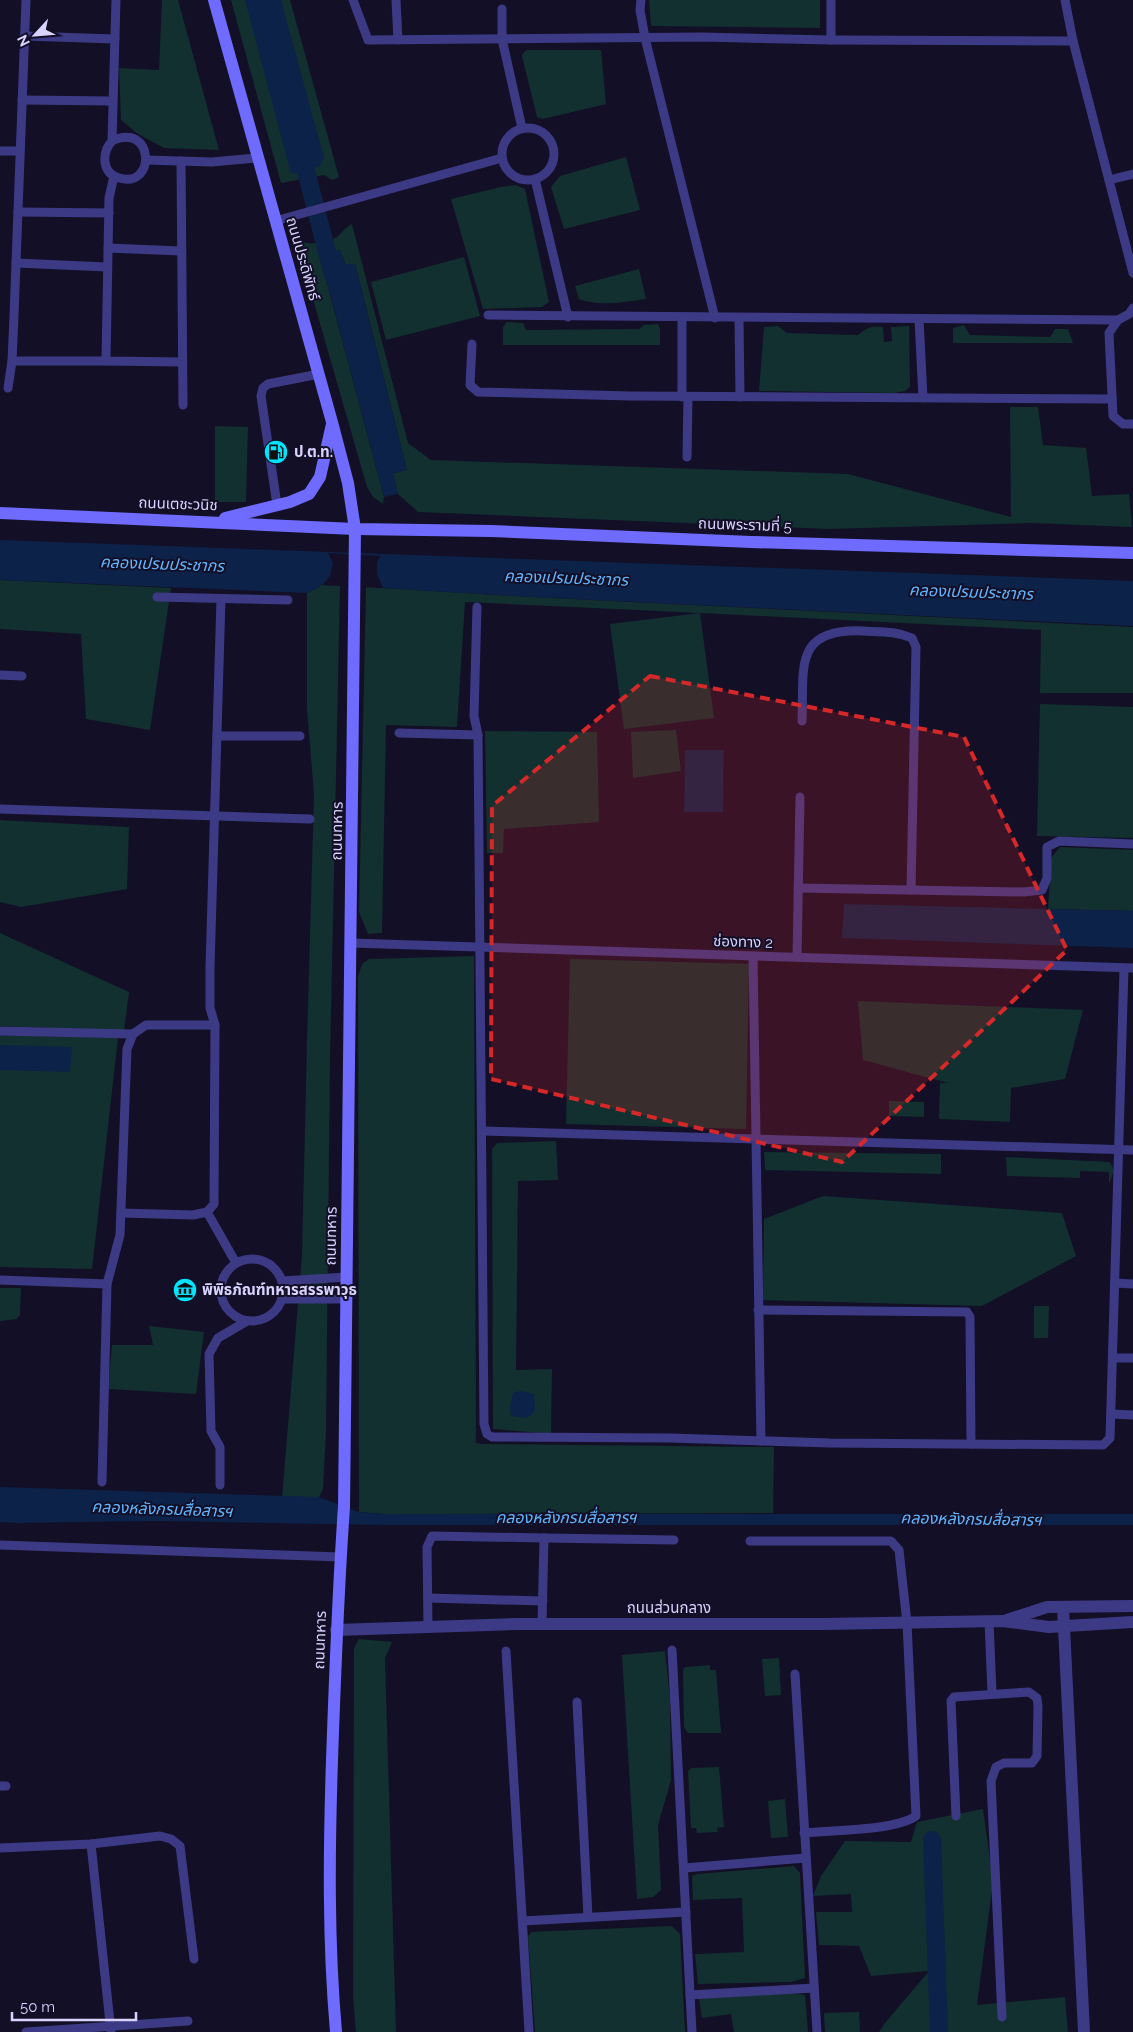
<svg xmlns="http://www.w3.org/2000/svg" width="1133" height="2032" font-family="Raleway,'Noto Sans Thai',sans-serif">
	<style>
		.green { fill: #12302f }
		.water { fill: #0c2248 }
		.pier { fill: #130f26 }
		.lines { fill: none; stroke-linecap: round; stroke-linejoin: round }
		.canal { stroke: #0c2248; stroke-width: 18 }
		.lane { stroke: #3d3a85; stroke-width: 9 }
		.street { stroke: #3d3a85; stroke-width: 12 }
		.secondary { stroke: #6f6bff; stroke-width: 12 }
		.marked { fill: #d62828; fill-opacity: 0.2; stroke: #d62828; stroke-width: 4; stroke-dasharray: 10 6; stroke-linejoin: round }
		.labels { text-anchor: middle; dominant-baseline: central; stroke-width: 4; stroke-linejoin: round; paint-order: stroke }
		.street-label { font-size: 15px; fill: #d9d4ff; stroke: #130f26 }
		.poi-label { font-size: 15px; font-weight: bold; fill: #d9d4ff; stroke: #130f26; text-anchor: start }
		.water-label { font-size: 16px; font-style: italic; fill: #62b6ff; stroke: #130f26 }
	</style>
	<rect width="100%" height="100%" fill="#130f26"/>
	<!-- green -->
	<g class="green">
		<path d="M 162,0 L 178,0 L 219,150 L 164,148 L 138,134 L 121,120 L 119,68 L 159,70 Z"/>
		<path d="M 231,0 L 290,0 L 339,177 L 332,180 L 324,175 L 281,183 Z"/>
		<path d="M 649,0 L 820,0 L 820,28 L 651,26 Z"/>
		<path d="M 527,50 L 601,50 L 606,104 L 543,119 L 537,117 L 522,56 L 523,53 Z"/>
		<path d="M 626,157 L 640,210 L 564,229 L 551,187 L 560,176 Z"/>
		<path d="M 515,185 L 525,189 L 549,302 L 542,307 L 483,309 L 451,199 L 501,187 Z"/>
		<path d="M 352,224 L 408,443 L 431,460 L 848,474 L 1011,517 L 1010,407 L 1038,407 L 1043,445 L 1086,448 L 1092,496 L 1129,494 L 1132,527 L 1031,523 L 829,529 L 418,512 L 398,494 L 393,473 L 407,470 L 355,264 L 345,264 L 340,250 L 320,257 L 384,497 L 383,504 L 373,497 L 367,487 L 298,247 L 302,242 C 313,245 326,243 337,237 C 342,233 344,228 352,224 Z"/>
		<path d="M 464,257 L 480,316 L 386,340 L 371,282 Z"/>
		<path d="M 639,269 L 646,299 C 623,302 600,307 579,299 L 575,286 Z"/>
		<path d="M 507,322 L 523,323 L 526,330 L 639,329 L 644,325 L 658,324 L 660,329 L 660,345 L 503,345 L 503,327 Z"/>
		<path d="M 964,325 L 970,335 L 1050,337 L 1055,329 L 1068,329 L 1073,343 L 953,343 L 953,328 Z"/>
		<path d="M 778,326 L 787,333 L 858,335 C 866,328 872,325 883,327 L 884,342 L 892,341 L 891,327 L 909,326 L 910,387 L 905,391 L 895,393 L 759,391 L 764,327 Z"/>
		<path d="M 215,426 L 248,427 L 246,502 L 215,502 Z"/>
		<path d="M 0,580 L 171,588 L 150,730 L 86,719 L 81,634 L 0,629 Z"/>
		<path d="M 322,585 L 340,586 L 330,1060 L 326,1432 L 323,1489 L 319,1497 L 282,1498 L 302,1255 L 307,1042 L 314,794 L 307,709 L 307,593 Z"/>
		<path d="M 366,587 L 531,597 L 1133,627 L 1133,693 L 1040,693 L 1041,630 L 700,613 L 714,718 L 624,729 L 610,624 L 700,613 L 465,602 L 457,727 L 386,725 L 382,933 L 368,934 L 359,912 Z"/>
		<path d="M 1040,704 L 1133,707 L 1133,838 L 1037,836 Z"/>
		<path d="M 676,730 L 681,771 L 633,778 L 631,732 Z"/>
		<path d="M 485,731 L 597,732 L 599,822 L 504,829 L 503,853 L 487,853 Z"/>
		<path d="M 0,820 L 129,827 L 127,889 L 21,907 L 0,902 Z"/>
		<path d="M 1060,847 L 1133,850 L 1133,911 L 1048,909 L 1051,858 Z"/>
		<path d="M 0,933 L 129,992 L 124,1031 L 0,1026 Z"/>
		<path d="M 474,956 L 476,1443 L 481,1444 L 774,1447 L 773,1513 L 383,1514 L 359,1512 L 358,977 L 362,964 L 369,959 Z"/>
		<path d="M 570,959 L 749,964 L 746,1129 L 566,1124 Z"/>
		<path d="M 858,1002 L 858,1001 L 1083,1010 L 1065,1079 L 1011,1088 L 1010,1122 L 939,1119 L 940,1083 L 948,1083 L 863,1060 Z"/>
		<path d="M 0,1035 L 118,1038 L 92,1269 L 0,1267 Z"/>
		<path d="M 889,1101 L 924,1102 L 924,1117 L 889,1116 Z"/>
		<path d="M 556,1141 L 558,1180 L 518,1181 L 516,1370 L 552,1369 L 551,1434 L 493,1429 L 492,1149 L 497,1143 Z"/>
		<path d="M 764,1152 L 941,1154 L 941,1174 L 765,1170 Z"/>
		<path d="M 1006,1157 L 1110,1162 L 1114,1170 L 1109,1185 L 1109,1172 L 1080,1171 L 1080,1178 L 1007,1176 Z"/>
		<path d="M 823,1196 L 1062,1213 L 1076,1256 L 982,1306 L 763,1300 L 764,1219 Z"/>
		<path d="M 0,1288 L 21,1288 L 20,1315 L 16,1319 L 0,1321 Z"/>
		<path d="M 1034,1306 L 1049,1306 L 1048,1338 L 1034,1338 Z"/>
		<path d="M 149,1326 L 204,1332 L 196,1394 L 108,1389 L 112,1345 L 153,1345 Z"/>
		<path d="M 359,1639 L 392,1642 L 385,1658 L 396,2032 L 356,2032 L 353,1996 L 354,1648 Z"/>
		<path d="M 665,1651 L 670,1699 L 671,1780 L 658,1825 L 661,1890 L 653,1897 L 637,1899 L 622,1655 Z"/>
		<path d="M 779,1658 L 781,1695 L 765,1696 L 762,1659 Z"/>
		<path d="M 710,1665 L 710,1670 L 716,1670 L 721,1733 L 688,1733 L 684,1727 L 683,1670 L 685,1667 Z"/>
		<path d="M 719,1767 L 724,1827 L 717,1828 L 718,1832 L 697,1833 L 696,1828 L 691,1828 L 688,1771 L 691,1768 Z"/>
		<path d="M 785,1799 L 788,1837 L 771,1838 L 768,1801 Z"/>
		<path d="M 983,1809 L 993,1882 L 977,2005 L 1065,1997 L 1068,2032 L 879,2032 L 885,2023 L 929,1971 L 871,1976 L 859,1946 L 819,1945 L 816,1912 L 852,1912 L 851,1894 L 813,1896 L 821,1876 L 845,1841 L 911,1842 L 917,1822 Z"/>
		<path d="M 794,1866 L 800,1873 L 805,1978 L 791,1982 L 698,1984 L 695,1954 L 744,1952 L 742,1898 L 693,1900 L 692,1876 L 697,1874 Z"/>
		<path d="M 672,1926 L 680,1934 L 685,2032 L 535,2032 L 528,1937 L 531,1932 Z"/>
		<path d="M 788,1993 L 805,1995 L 808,2032 L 734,2032 L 731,2014 L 702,2018 L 699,1999 Z"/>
		<path d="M 859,2012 L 860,2032 L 825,2032 L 824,2013 Z"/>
	</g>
	<!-- water -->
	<g class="water">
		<path d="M 245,0 L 281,0 L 324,158 L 320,166 L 291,174 Z"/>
		<path d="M 340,250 L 345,264 L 355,264 L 407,470 L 393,473 L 398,494 L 384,497 L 320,256 Z"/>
		<path d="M 0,540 L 1133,581 L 1133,626 L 531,597 L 366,587 L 322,585 L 307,593 L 0,580 Z"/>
		<path d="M 685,750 L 724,750 L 723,812 L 684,812 Z"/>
		<path d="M 844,904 L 1133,911 L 1133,948 L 842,938 Z"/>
		<path d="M 0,1045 L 72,1047 L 70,1072 L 0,1070 Z"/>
		<path d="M 520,1391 L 534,1394 L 535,1410 L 532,1415 L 525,1418 L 511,1416 L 510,1406 L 513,1393 Z"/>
		<path d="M 0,1487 L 319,1497 L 359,1512 L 383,1514 L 1133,1514 L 1133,1525 L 384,1525 L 156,1521 L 15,1523 L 0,1522 Z"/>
	</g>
	<!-- pier -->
	<path class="pier" d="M 328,553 L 381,556 L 377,562 L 377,574 L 383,588 L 322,585 L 330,576 L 333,563 Z"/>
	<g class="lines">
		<!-- canal -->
		<g class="canal">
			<path d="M 300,148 L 333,275"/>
			<path d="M 932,1840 L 939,2032"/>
		</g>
		<!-- lane -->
		<g class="lane">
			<path d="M 353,0 L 368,40 L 701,37 L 831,40 L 1073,41"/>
			<path d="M 396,0 L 398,40"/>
			<path d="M 641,0 L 640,10 L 645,38 L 715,318"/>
			<path d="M 1065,0 L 1073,41 L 1133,273"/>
			<path d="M 502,9 L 502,39 L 522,128"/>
			<path d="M 24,36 L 115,39"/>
			<path d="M 831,40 L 831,0"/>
			<path d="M 22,100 L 112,101"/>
			<circle cx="528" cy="154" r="26"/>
			<path d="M 112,141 C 154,121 157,189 119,178 C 101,173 102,152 112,141 L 116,0"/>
			<path d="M 0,151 L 20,151"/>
			<path d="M 146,160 L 212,162 L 257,158"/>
			<path d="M 181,161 L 183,405"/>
			<path d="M 114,176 L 109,198 L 106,361 L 181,362"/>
			<path d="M 535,179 L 568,317"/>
			<path d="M 1109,180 L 1133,174"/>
			<path d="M 18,212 L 109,213"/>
			<path d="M 275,221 L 502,158"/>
			<path d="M 108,248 L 181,251"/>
			<path d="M 16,263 L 107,267"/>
			<path d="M 1133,308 L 1129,314 L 1118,320 L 1109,333 L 1113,416 L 1123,424 L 1133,424"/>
			<path d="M 488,315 L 1118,320"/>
			<path d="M 682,318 L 682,397"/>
			<path d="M 739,318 L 740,397"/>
			<path d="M 919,319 L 923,398"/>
			<path d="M 472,344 L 470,385 L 478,392 L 630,396 L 1112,399"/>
			<path d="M 12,361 L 106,361"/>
			<path d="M 8,388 L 12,361 L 14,316 L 26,0"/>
			<path d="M 687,457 L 688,397"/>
			<path d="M 277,505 L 261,396 L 263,388 L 268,384 L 319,374"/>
			<path d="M 157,597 L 288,600"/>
			<path d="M 477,607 L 474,716 L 478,735 L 484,1424 L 487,1434 L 492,1437 L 670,1438 L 830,1443 L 1103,1445 L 1110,1438 L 1124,968"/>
			<path d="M 0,675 L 22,676"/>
			<path d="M 802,721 C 804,668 793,628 863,631 C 880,632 896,631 912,638 L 916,647 L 911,890"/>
			<path d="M 399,733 L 478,735"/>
			<path d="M 217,736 L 300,736"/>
			<path d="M 0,809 L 310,819"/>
			<path d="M 798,888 L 1024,892 L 1042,890 L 1047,878 L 1047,847 L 1059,841 L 1133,844"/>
			<path d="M 351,943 L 1133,968"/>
			<path d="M 753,956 L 761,1441"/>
			<path d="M 797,957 L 800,797"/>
			<path d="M 0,1031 L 133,1034"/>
			<path d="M 482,1131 L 1133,1150"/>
			<path d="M 207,1212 L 236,1263"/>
			<path d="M 121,1213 L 193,1215 L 207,1212 L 214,1204 L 215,1025 L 210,1008 L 210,967 L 221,599"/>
			<circle cx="252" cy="1290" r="31"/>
			<path d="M 0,1280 L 107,1284 L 102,1482"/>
			<path d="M 282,1281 L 347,1277"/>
			<path d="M 1115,1283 L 1133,1284"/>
			<path d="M 107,1284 L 120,1235 L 127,1049 L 133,1034 L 146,1025 L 215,1025"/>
			<path d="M 282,1299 L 347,1299"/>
			<path d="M 758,1310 L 967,1312 L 970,1317 L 971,1444"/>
			<path d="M 1113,1358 L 1133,1358"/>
			<path d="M 1111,1414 L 1133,1415"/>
			<path d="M 220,1485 L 220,1447 L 211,1431 L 209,1354 L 218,1338 L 247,1321"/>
			<path d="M 544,1538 L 674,1540"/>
			<path d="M 750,1541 L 891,1541 L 899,1550 L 907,1623 L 916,1816 C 894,1831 833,1830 804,1833"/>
			<path d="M 0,1545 L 341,1557"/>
			<path d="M 428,1598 L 543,1601"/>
			<path d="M 989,1621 L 992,1693"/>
			<path d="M 428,1627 L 427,1547 L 432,1536 L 544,1538 L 542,1624"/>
			<path d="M 672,1650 L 692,2032"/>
			<path d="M 506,1651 L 529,2032"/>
			<path d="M 795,1674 L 817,2032"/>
			<path d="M 577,1702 L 588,1917"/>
			<path d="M 0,1786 L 6,1786"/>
			<path d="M 956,1816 L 951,1701 L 954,1697 L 1029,1692 L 1037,1698 L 1038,1706 L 1037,1756 L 1032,1763 L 1004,1763 L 996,1767 L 991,1781 L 1002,2017"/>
			<path d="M 91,1844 L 111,2032"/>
			<path d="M 0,1848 L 91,1844 L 160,1836 L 171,1839 L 180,1846 L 194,1959"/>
			<path d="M 684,1868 L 806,1858"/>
			<path d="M 523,1921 L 686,1912"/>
			<path d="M 690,1995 L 814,1988"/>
			<path d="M 26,2032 L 188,2021"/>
		</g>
		<!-- street -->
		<g class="street">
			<path d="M 1063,1607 L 1084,2032"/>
			<path d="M 1007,1620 L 1047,1607 L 1133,1606"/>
			<path d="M 336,1630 L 515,1624 L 823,1624 L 1002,1621 L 1049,1627 L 1133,1622"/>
		</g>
		<!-- secondary -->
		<g class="secondary">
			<path d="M 214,0 L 332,422 L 348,483 L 355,529 L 344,1507 C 338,1591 335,1675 332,1760 C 329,1851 328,1941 336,2032"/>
			<path d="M 0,513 L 355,529 L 491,531 L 751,542 L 1133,553"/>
			<path d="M 225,518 L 290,502 L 309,494 L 320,477 L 332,424"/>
		</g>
	</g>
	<!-- marked area -->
	<path class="marked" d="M 650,676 L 964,737 L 1067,950 L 842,1162 L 491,1079 L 492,806 Z"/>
	<!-- icons -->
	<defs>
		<g id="fuel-disc" transform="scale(1.25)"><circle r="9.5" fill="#00e5ff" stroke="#130f26"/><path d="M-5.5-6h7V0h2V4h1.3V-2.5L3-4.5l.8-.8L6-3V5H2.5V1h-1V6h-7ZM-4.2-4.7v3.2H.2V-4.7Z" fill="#111"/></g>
		<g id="museum-disc" transform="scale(1.25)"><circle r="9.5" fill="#00e5ff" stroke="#130f26"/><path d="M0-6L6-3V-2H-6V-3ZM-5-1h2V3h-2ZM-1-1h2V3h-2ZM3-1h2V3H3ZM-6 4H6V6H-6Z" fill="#111"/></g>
	</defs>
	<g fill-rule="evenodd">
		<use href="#fuel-disc" x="276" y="452"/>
		<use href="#museum-disc" x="185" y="1290"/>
	</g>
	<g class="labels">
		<!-- street labels -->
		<g class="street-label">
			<text transform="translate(303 259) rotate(74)">ถนนประดิพัทธ์</text>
			<text transform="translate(178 504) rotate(2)">ถนนเตชะวนิช</text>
			<text transform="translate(745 525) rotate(2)">ถนนพระรามที่ 5</text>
			<text transform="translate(337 831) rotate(-89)">ถนนทหาร</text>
			<text transform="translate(743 942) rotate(2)">ช่องทาง 2</text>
			<text transform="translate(331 1236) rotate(-89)">ถนนทหาร</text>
			<text x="669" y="1608">ถนนส่วนกลาง</text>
			<text transform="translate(320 1640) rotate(-88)">ถนนทหาร</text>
		</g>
		<!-- poi labels -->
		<g class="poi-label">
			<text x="294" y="452">ป.ต.ท.</text>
			<text x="202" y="1290">พิพิธภัณฑ์ทหารสรรพาวุธ</text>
		</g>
		<!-- water labels -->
		<g class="water-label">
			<text transform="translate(162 564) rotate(2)">คลองเปรมประชากร</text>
			<text transform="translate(566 578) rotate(2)">คลองเปรมประชากร</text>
			<text transform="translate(971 592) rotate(2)">คลองเปรมประชากร</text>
			<text transform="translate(162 1509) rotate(2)">คลองหลังกรมสื่อสารฯ</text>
			<text x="566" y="1517">คลองหลังกรมสื่อสารฯ</text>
			<text transform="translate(971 1519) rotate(1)">คลองหลังกรมสื่อสารฯ</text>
		</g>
	</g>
	<!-- north arrow -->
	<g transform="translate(35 35) rotate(244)" stroke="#130f26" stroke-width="4" paint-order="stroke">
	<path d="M0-4L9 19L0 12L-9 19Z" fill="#d9d4ff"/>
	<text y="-8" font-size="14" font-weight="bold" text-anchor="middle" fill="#d9d4ff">N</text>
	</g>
	<!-- scale -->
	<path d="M12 2012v8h124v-8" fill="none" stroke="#d9d4ff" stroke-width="2.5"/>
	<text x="20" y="2012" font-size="15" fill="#d9d4ff" stroke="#130f26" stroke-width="4" paint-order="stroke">50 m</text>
</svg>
